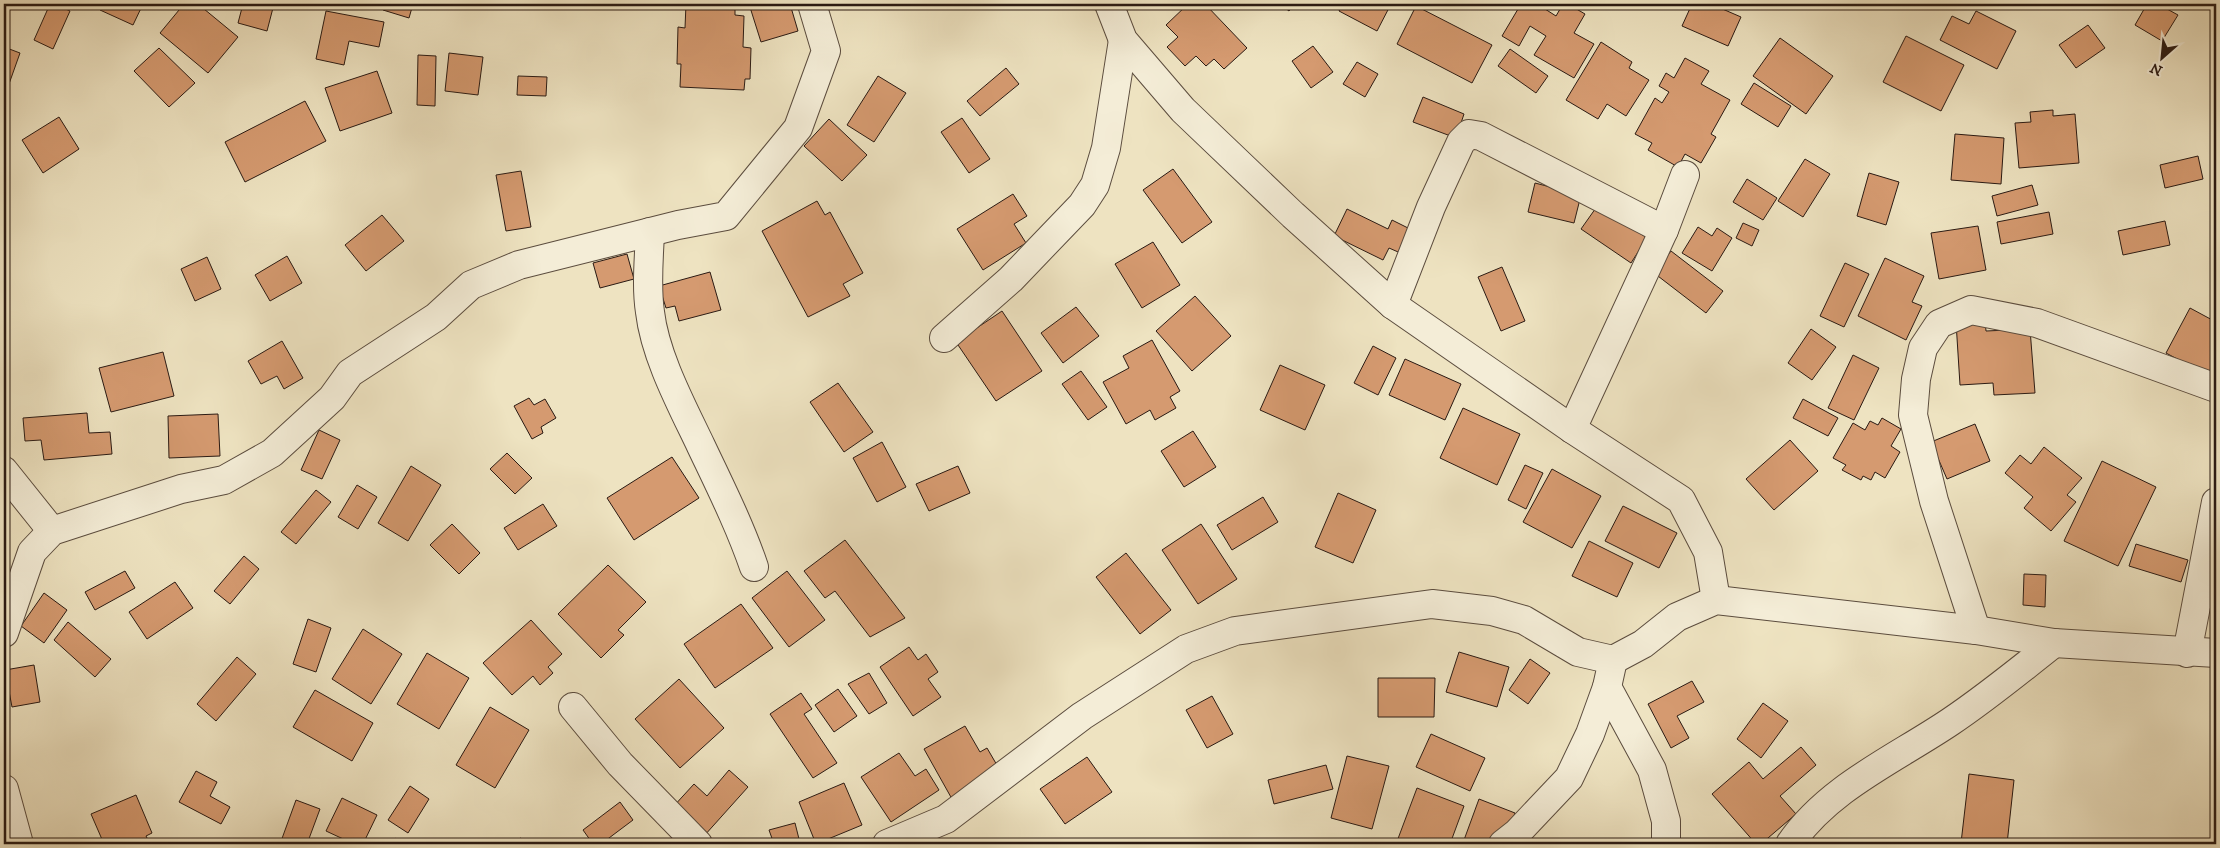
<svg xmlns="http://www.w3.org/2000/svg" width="2220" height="848" font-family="'IM FELL DW Pica',serif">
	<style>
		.building { fill: #d59a70; stroke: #2a1a13 }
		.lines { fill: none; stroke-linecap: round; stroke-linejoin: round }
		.street-casing { stroke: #5b4c3e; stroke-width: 30 }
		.street { stroke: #f4edd7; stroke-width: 28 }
	</style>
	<rect width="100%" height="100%" fill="#eee3c1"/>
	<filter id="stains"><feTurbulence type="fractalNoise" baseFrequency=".004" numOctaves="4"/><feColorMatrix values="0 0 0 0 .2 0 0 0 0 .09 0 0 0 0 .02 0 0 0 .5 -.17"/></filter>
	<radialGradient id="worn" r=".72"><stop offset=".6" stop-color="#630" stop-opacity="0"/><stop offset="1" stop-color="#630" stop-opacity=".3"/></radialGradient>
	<!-- building -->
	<g class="building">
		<path d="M 50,4 L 55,4 L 70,11 L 53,49 L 34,40 Z"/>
		<path d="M 103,4 L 143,4 L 133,25 L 100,10 Z"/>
		<path d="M 184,4 L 198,4 L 238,37 L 208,73 L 160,33 Z"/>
		<path d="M 243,4 L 274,4 L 267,31 L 238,23 Z"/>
		<path d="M 385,4 L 413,4 L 409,18 L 383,10 Z"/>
		<path d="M 686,4 L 735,6 L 735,15 L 744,16 L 743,47 L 751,48 L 750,79 L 745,79 L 744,90 L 680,87 L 681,64 L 677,64 L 678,27 L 685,28 Z"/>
		<path d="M 749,4 L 790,4 L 798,31 L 761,42 Z"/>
		<path d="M 1188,4 L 1205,4 L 1247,48 L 1224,69 L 1214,59 L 1206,66 L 1196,56 L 1185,66 L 1167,47 L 1178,37 L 1166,25 Z"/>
		<path d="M 1280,4 L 1294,4 L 1289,11 Z"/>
		<path d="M 1342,4 L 1391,4 L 1377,31 L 1339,11 Z"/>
		<path d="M 1521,4 L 1548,4 L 1545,9 L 1556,16 L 1563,4 L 1568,4 L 1585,14 L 1574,33 L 1594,44 L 1574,78 L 1534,55 L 1546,36 L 1530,26 L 1519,46 L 1502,36 Z"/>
		<path d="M 1692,4 L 1711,4 L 1741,17 L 1728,46 L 1682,26 Z"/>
		<path d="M 2147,4 L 2158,4 L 2178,15 L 2162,41 L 2135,25 Z"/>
		<path d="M 1416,6 L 1492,45 L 1472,83 L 1397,44 Z"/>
		<path d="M 326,11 L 384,22 L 379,47 L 349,41 L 344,65 L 316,59 Z"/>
		<path d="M 1976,11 L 2016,31 L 1997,69 L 1940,40 L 1952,16 L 1969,24 Z"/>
		<path d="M 2088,25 L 2105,48 L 2076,68 L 2059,45 Z"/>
		<path d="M 1906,36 L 1964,65 L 1941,111 L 1883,82 Z"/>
		<path d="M 1780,38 L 1833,76 L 1806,114 L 1753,76 Z"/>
		<path d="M 1601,42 L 1632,62 L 1629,68 L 1649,80 L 1626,116 L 1607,104 L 1598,119 L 1566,100 Z"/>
		<path d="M 1313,46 L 1333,72 L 1311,88 L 1292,61 Z"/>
		<path d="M 4,47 L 20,53 L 4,98 Z"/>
		<path d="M 159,48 L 195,83 L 169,107 L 134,71 Z"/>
		<path d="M 1510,49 L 1548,76 L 1536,93 L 1498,66 Z"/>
		<path d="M 449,53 L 483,57 L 478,95 L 445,91 Z"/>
		<path d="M 418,55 L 436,56 L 435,106 L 417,105 Z"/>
		<path d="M 1685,58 L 1709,71 L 1701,84 L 1730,100 L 1711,134 L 1716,137 L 1701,163 L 1685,154 L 1678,167 L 1648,150 L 1652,143 L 1635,134 L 1655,98 L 1662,103 L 1669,92 L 1659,86 L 1666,73 L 1674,78 Z"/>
		<path d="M 1357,62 L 1378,74 L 1365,97 L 1343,84 Z"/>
		<path d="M 1006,68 L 1019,84 L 980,116 L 967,101 Z"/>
		<path d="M 377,71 L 392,113 L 340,131 L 325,88 Z"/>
		<path d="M 518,76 L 547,77 L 546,96 L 517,95 Z"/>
		<path d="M 878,76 L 906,93 L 874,142 L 847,125 Z"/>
		<path d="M 1754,83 L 1791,106 L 1778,127 L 1741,104 Z"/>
		<path d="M 1423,97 L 1464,114 L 1456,138 L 1413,122 Z"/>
		<path d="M 305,101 L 326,141 L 245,182 L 225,142 Z"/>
		<path d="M 2053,110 L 2053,116 L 2075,114 L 2079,163 L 2019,168 L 2015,123 L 2031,122 L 2030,112 Z"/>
		<path d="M 59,117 L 79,149 L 43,173 L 22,140 Z"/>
		<path d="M 962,118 L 990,159 L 969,173 L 941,132 Z"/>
		<path d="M 829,119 L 867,155 L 842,181 L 804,146 Z"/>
		<path d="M 1955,134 L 2004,138 L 2001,184 L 1951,180 Z"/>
		<path d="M 2198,156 L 2203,179 L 2165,188 L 2160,165 Z"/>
		<path d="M 1805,159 L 1830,174 L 1803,217 L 1778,201 Z"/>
		<path d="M 1173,169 L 1212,222 L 1182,243 L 1143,190 Z"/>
		<path d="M 521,171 L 531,227 L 506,231 L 496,175 Z"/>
		<path d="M 1869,173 L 1899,182 L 1886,225 L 1857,216 Z"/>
		<path d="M 1747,179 L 1777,198 L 1763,220 L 1733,202 Z"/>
		<path d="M 1535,183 L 1581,195 L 1574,223 L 1528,212 Z"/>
		<path d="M 2032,185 L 2038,205 L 1997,216 L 1992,196 Z"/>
		<path d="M 1013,194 L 1027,216 L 1014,224 L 1026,243 L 983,270 L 957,229 Z"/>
		<path d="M 817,201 L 825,215 L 830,212 L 863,273 L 843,284 L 850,296 L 808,317 L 762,231 Z"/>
		<path d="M 1598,205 L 1647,238 L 1631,263 L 1581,229 Z"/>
		<path d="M 1347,209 L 1388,229 L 1392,220 L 1416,232 L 1405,255 L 1389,248 L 1383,260 L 1334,236 Z"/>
		<path d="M 2049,212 L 2053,234 L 2001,244 L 1997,222 Z"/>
		<path d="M 382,215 L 404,241 L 366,271 L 345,245 Z"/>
		<path d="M 2165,221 L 2170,245 L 2123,255 L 2118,231 Z"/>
		<path d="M 1743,223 L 1759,230 L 1752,246 L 1736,238 Z"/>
		<path d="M 1978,226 L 1986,270 L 1939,279 L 1931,233 Z"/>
		<path d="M 1698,227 L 1712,236 L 1717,228 L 1732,238 L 1712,271 L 1682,253 Z"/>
		<path d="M 1153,242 L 1180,285 L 1142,308 L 1115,264 Z"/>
		<path d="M 1671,251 L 1723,291 L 1706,313 L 1654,273 Z"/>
		<path d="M 627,254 L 634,279 L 600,288 L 593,263 Z"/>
		<path d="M 287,256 L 302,283 L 270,301 L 255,275 Z"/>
		<path d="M 207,257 L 221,289 L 195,301 L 181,269 Z"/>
		<path d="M 1885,258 L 1924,276 L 1912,302 L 1922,306 L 1906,340 L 1858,316 Z"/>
		<path d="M 1845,263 L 1869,274 L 1844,327 L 1820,316 Z"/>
		<path d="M 1502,267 L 1525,321 L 1501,331 L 1478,277 Z"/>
		<path d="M 710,272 L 721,310 L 679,321 L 675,306 L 666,308 L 659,286 Z"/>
		<path d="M 1195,296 L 1231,336 L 1192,371 L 1156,331 Z"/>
		<path d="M 1076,307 L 1099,336 L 1063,363 L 1041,333 Z"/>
		<path d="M 2190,308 L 2216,322 L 2216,367 L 2211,377 L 2166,353 Z"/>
		<path d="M 1002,311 L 1042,371 L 996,401 L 956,342 Z"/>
		<path d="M 1985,320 L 1986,331 L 2030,329 L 2035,393 L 1994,395 L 1993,383 L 1960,385 L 1956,322 Z"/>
		<path d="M 1811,329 L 1836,347 L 1812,380 L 1788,363 Z"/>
		<path d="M 1152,340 L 1180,391 L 1170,397 L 1176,408 L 1155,420 L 1150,410 L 1126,424 L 1103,382 L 1129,368 L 1123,356 Z"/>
		<path d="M 282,341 L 303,378 L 284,389 L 277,376 L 261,384 L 248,361 Z"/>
		<path d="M 1373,346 L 1396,358 L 1378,395 L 1354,383 Z"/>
		<path d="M 163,352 L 174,396 L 111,412 L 99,368 Z"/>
		<path d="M 1853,355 L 1879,368 L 1854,420 L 1828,408 Z"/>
		<path d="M 1405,359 L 1461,384 L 1445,420 L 1389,395 Z"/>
		<path d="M 1280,365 L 1325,385 L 1305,430 L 1260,410 Z"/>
		<path d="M 1081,371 L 1107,407 L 1088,420 L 1062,384 Z"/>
		<path d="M 838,383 L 873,432 L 844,452 L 810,402 Z"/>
		<path d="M 529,398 L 534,405 L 545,399 L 556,418 L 541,427 L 543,433 L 532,439 L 514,406 Z"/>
		<path d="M 1803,399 L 1838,418 L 1828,436 L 1793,418 Z"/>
		<path d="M 1463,408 L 1520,434 L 1497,485 L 1440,458 Z"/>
		<path d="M 87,413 L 89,433 L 110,432 L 112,454 L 44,460 L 41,440 L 25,441 L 23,418 Z"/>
		<path d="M 218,414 L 220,456 L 169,458 L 168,416 Z"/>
		<path d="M 1882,418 L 1901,429 L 1891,446 L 1900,452 L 1885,478 L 1875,472 L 1871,480 L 1863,476 L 1861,480 L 1842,470 L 1846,465 L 1833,458 L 1853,423 L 1865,430 L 1870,421 L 1878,425 Z"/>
		<path d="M 1975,424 L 1990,461 L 1947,479 L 1931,442 Z"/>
		<path d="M 319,430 L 340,440 L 322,479 L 301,470 Z"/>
		<path d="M 1193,431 L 1216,467 L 1184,487 L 1161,451 Z"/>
		<path d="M 1790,440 L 1818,471 L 1774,510 L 1746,479 Z"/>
		<path d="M 882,442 L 906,487 L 877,502 L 853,458 Z"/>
		<path d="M 2044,447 L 2082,478 L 2067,495 L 2076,502 L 2051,531 L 2024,508 L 2033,497 L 2005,473 L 2020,455 L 2031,464 Z"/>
		<path d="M 507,453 L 532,478 L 515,494 L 490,469 Z"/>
		<path d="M 672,457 L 699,498 L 634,540 L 607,498 Z"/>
		<path d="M 2102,461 L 2156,487 L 2118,566 L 2064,541 Z"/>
		<path d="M 1525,465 L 1543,473 L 1526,509 L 1508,500 Z"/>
		<path d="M 411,466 L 441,485 L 408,541 L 378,523 Z"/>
		<path d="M 958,466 L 970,493 L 929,511 L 916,484 Z"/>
		<path d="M 1552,469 L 1601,496 L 1572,548 L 1523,522 Z"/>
		<path d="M 357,485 L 377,497 L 358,529 L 338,517 Z"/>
		<path d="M 316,490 L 331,502 L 296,544 L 281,532 Z"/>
		<path d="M 1338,493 L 1376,510 L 1353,563 L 1315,547 Z"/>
		<path d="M 1263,497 L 1278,522 L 1232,550 L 1217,525 Z"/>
		<path d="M 543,504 L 557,526 L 518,550 L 504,528 Z"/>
		<path d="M 1623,506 L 1677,533 L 1659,568 L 1605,541 Z"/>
		<path d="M 452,524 L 480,553 L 459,574 L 430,545 Z"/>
		<path d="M 1201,524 L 1237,579 L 1198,604 L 1162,550 Z"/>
		<path d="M 845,540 L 905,618 L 870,637 L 835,591 L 825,598 L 804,571 Z"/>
		<path d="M 1589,541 L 1633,563 L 1617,597 L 1572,576 Z"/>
		<path d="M 2136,544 L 2188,560 L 2181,582 L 2129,566 Z"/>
		<path d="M 1126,553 L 1171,610 L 1140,634 L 1096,577 Z"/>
		<path d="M 244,556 L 259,569 L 230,604 L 214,591 Z"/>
		<path d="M 608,565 L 646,602 L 618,630 L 624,635 L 601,658 L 558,614 Z"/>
		<path d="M 125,571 L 135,588 L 95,610 L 85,592 Z"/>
		<path d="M 787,571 L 825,620 L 789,647 L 752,598 Z"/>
		<path d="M 2024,574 L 2046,575 L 2045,607 L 2023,605 Z"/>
		<path d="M 175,582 L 193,608 L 147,639 L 129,612 Z"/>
		<path d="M 44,593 L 67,610 L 44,643 L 21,626 Z"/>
		<path d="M 741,604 L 773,648 L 715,688 L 684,644 Z"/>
		<path d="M 308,619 L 331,628 L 316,672 L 293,664 Z"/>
		<path d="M 531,620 L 562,654 L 548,667 L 553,673 L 540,685 L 533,676 L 512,695 L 483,663 Z"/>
		<path d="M 68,622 L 111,659 L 95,677 L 54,640 Z"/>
		<path d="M 363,629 L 402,654 L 371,704 L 332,679 Z"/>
		<path d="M 909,647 L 918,660 L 926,654 L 938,672 L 928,679 L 941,697 L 913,716 L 880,667 Z"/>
		<path d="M 1459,652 L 1509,667 L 1497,707 L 1446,692 Z"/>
		<path d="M 427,653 L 469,678 L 439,729 L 397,704 Z"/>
		<path d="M 237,657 L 256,674 L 216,721 L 197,704 Z"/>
		<path d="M 1530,659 L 1550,673 L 1528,704 L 1509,690 Z"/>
		<path d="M 34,665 L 40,702 L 12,707 L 5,670 Z"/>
		<path d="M 869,673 L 887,703 L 869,714 L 848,684 Z"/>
		<path d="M 1378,678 L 1435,678 L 1434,717 L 1378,717 Z"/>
		<path d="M 679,679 L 724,728 L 680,768 L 635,719 Z"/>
		<path d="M 1692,681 L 1704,702 L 1677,716 L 1689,738 L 1671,748 L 1648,704 Z"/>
		<path d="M 838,689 L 857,716 L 834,732 L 815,705 Z"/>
		<path d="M 315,690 L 373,723 L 352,761 L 293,727 Z"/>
		<path d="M 801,693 L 812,709 L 804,714 L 837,763 L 813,778 L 770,714 Z"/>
		<path d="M 1212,696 L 1233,734 L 1207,748 L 1186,710 Z"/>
		<path d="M 1763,703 L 1788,721 L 1761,758 L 1737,739 Z"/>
		<path d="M 490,707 L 529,730 L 495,788 L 456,765 Z"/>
		<path d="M 965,726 L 980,752 L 987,748 L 1001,772 L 952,799 L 924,749 Z"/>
		<path d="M 1431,734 L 1485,758 L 1470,791 L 1416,767 Z"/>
		<path d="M 1801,747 L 1816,765 L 1780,796 L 1796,814 L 1761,844 L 1756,844 L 1712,794 L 1749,762 L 1763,779 Z"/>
		<path d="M 899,753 L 915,776 L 926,769 L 939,790 L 891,822 L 861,777 Z"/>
		<path d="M 1347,756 L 1389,766 L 1372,829 L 1331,818 Z"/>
		<path d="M 1087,757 L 1112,792 L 1065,824 L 1040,789 Z"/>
		<path d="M 1326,765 L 1333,789 L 1274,804 L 1268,780 Z"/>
		<path d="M 729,770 L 748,787 L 704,836 L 672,808 L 694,784 L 707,796 Z"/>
		<path d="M 196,771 L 217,782 L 210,796 L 230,807 L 221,824 L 179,802 Z"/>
		<path d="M 1969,774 L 2014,780 L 2007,844 L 1961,843 Z"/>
		<path d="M 844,783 L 862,825 L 816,844 L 799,802 Z"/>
		<path d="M 410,786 L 429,799 L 408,833 L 388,820 Z"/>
		<path d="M 1417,788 L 1464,806 L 1450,844 L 1396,844 Z"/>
		<path d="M 136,795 L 152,833 L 146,836 L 150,844 L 104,844 L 91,814 Z"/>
		<path d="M 342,798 L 377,815 L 363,844 L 354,844 L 326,831 Z"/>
		<path d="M 1479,799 L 1515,813 L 1503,844 L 1476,844 L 1464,840 Z"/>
		<path d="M 296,800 L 320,809 L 307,844 L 280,844 Z"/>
		<path d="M 620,802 L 633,820 L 601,844 L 593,844 L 583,830 Z"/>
		<path d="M 795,823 L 799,839 L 774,844 L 769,830 Z"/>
		<path d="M 395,838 L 402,844 L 390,844 Z"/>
		<path d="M 520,838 L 534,844 L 517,844 Z"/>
		<path d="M 331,840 L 342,844 L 329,844 Z"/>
	</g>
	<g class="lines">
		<!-- street casing -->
		<g class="street-casing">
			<g id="street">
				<path d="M 1109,4 L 1123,40 L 1183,110 L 1293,215 L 1393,305 L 1572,429 L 1681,500 L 1708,552 L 1716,600"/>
				<path d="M 650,232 C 649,259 646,286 650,312 C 655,356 682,406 701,446 C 720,486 740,526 754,567"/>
				<path d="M 1393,305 L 1431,207 L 1461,142 L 1469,134 L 1481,136 L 1664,230"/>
				<path d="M 944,338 L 1011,279 L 1082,205 L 1095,185 L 1106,148 L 1123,40"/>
				<path d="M 1572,429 L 1664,230 L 1685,175"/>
				<path d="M 4,471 L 52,531"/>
				<path d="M 1976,630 L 1934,501 L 1913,415 L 1916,379 L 1923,348 L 1939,324 L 1971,310 L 2037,323 L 2216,388"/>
				<path d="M 4,633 L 32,552 L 52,531 L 181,489 L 224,480 L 272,453 L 332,398 L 350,373 L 436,317 L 471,285 L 519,265 L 678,225 L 726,216 L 798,128 L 826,51 L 812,4"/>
				<path d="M 2187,653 L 2216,502"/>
				<path d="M 1607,687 L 1652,770 L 1666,821 L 1666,844"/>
				<path d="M 573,707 L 620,764 L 698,844"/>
				<path d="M 4,789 L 19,844"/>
				<path d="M 887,844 L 946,819 L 1082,716 L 1186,649 L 1235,631 L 1432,604 L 1492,611 L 1524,620 L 1578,652 L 1613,660 L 1643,644 L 1677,617 L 1716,600 L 1976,630 L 2054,643 L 2216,653"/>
				<path d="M 1503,844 L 1517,833 L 1569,778 L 1590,734 L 1607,687 L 1613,660"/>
				<path d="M 1790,844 C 1828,788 1895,759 1950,722 C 1986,698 2020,670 2054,643"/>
			</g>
		</g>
		<!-- street -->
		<use href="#street" class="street"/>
	</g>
	<!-- margin -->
	<rect width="2220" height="848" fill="none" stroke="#eee3c1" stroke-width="20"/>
	<rect x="5" y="5" width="2210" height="838" fill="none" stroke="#2a1a13" stroke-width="2.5"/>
	<rect x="10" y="10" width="2200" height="828" fill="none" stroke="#2a1a13"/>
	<!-- north arrow -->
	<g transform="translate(2162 58) rotate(207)" stroke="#f4edd7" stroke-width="4" paint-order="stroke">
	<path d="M0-4L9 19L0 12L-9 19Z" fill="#2a1a13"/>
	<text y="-8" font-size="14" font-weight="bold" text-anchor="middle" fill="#2a1a13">N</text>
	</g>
	<rect width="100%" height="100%" filter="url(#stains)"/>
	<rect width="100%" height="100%" fill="url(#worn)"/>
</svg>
